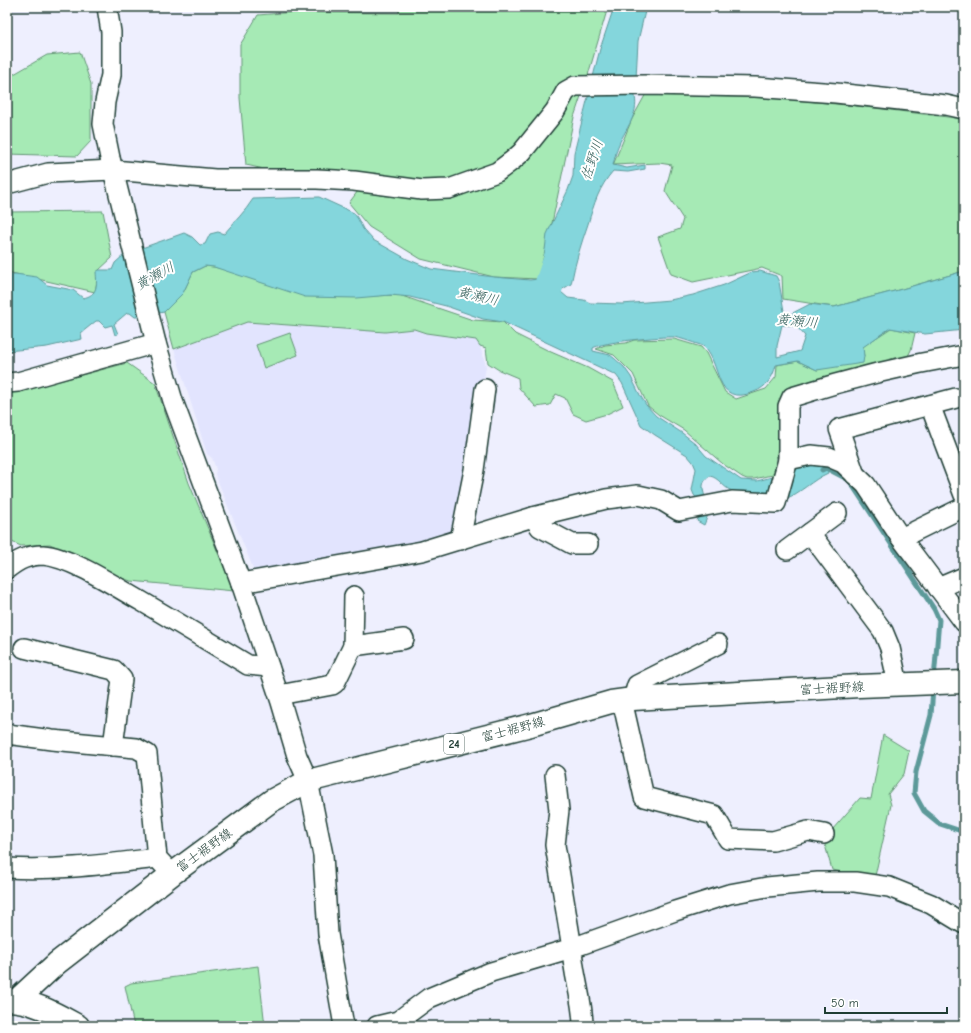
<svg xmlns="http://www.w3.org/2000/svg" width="971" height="1033" font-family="'Comic Neue','Klee One',sans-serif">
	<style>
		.built { fill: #e2e4fe }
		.green { fill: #a6eab5; stroke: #629474 }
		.water { fill: #84d6dc; stroke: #5c9999; fill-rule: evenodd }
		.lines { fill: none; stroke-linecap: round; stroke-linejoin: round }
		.stream { stroke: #5c9999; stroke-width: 5 }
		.river { stroke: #84d6dc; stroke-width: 29 }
		.minor-casing { stroke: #1f3d34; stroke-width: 22 }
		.major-casing { stroke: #1f3d34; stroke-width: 25 }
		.minor { stroke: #fff; stroke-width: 19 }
		.major { stroke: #fff; stroke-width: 22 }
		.labels { text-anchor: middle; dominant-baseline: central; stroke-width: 4; stroke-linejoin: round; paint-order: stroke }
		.shield { fill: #fff; stroke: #627771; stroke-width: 1 }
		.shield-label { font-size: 12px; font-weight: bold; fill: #1f3d34 }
		.street-label { font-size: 13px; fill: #1f3d34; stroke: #fff }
		.water-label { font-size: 14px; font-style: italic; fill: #38635e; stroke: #fff }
	</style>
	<rect width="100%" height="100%" fill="#eeeffe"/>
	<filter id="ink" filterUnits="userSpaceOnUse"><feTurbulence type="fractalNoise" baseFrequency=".025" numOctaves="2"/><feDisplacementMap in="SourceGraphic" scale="8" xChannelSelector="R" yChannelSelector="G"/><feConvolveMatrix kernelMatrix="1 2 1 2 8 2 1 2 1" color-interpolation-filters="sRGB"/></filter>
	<g filter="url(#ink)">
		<!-- built -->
		<path class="built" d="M 247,322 L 385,332 L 414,329 L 426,333 L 477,340 L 480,346 L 486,366 L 474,444 L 459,523 L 449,537 L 255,573 L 215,474 L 216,469 L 212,458 L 207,454 L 174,349 Z"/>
		<!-- green -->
		<g class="green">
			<path d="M 399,7 L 608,7 L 588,75 L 574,117 L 552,223 L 538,279 L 494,277 L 421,259 L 369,227 L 349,203 L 366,180 L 296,176 L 246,165 L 240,98 L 240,45 L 258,15 L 294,12 L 399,13 Z"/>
			<path d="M 80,52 L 91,84 L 91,141 L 77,156 L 7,154 L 7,78 L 47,55 Z"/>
			<path d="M 648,90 L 694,96 L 776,98 L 866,107 L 964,119 L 964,271 L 902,289 L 834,307 L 783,299 L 782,276 L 762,268 L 693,282 L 671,274 L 658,237 L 680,229 L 683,219 L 665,191 L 672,165 L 659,163 L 613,165 L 632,119 Z"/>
			<path d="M 103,211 L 112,258 L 99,270 L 95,292 L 7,272 L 7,212 Z"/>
			<path d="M 205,266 L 214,267 L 341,297 L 399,295 L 473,320 L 503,322 L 515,334 L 551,352 L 588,368 L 613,382 L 623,406 L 607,414 L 586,420 L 573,414 L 565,398 L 556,394 L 550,405 L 536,407 L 519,388 L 518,378 L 499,370 L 488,363 L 486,348 L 480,346 L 476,340 L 426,333 L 414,329 L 385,332 L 247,322 L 174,349 L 164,312 L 183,293 L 193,272 Z"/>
			<path d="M 891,328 L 915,333 L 911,350 L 905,362 L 784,400 L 774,475 L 767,476 L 754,479 L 747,479 L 742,477 L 723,464 L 684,430 L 659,415 L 648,406 L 633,374 L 614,355 L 596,349 L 605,345 L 626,343 L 634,340 L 674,339 L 701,347 L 706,353 L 725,392 L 736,399 L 766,389 L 776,377 L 777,365 L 798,361 L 817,370 L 864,356 L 862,347 Z"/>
			<path d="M 290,333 L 298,355 L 264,368 L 256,345 Z"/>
			<path d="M 127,363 L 155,383 L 189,483 L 234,591 L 131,581 L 112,575 L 50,544 L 21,546 L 7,540 L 7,393 L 21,391 Z"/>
			<path d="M 883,735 L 909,751 L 904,774 L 888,794 L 891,805 L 875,876 L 848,873 L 832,870 L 825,845 L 832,830 L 860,798 L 871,799 Z"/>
			<path d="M 258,966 L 265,1026 L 134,1026 L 125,986 L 131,983 Z"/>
		</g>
		<!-- water -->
		<path class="water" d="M 614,7 L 646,7 L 638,41 L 635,97 C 639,114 625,130 619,144 C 616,150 615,158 613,165 L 627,168 L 645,165 L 645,169 L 628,172 L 613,171 C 599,187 594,204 588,224 C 581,244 575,263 571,284 L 561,290 L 561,292 L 568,298 L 584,300 L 590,303 L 622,304 L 670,300 L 693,295 L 724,285 L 752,272 L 760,271 L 776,276 L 779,282 L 785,317 L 810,304 L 834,307 L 902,289 L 964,271 L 964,330 L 925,334 L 890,328 L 863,347 L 864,356 L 863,363 L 817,370 L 798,361 L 776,365 C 773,377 767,387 754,392 C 713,408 722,361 703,346 C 701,345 677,337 674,337 C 662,336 601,342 593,348 L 593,351 L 610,355 L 614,358 L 624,367 L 631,377 L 640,395 L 646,405 L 656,416 L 682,433 L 695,443 L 706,456 L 741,480 L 757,481 L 772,477 L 779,477 L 797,468 L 813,464 L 826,463 L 828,473 C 812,480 801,493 785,499 C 769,497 745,497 730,490 C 722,486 719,478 710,476 C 696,485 707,496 708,509 C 709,514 706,520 704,525 L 697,521 L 702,510 L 701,504 L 694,495 L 692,490 L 696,469 L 693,462 L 687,455 L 655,435 L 641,425 L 622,383 L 616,375 L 503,322 L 483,319 L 446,306 L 410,297 L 391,295 L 356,298 L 305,297 L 214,267 L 205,266 L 193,272 L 183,293 L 164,312 L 141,317 L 135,317 L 130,313 L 127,313 L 114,324 L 118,334 L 115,335 L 112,325 L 105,327 L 99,321 L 96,321 L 81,333 L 82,339 L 47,347 L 7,351 L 7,275 L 15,274 L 37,277 L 47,285 L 73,290 L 83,298 C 98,295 97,285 96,272 L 99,270 L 112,270 L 115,263 L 125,254 L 184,233 L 192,237 L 200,245 L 205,244 L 210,234 L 218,232 L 224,234 C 234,222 245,212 253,199 L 319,197 L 354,213 L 358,219 L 363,229 L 373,240 L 407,259 L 431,269 L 494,277 L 530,280 L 546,278 L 559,273 L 559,268 L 553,259 L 544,258 L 547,234 L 568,190 L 573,176 L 574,153 L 600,49 ZM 782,325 L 796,326 L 805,336 L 800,351 L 777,357 L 777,346 Z"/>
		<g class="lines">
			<!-- stream -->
			<g class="stream">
				<path d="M 822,470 L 826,468 L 849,480 L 934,609 L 939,620 L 934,679"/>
				<path d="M 933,689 L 931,715 L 916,772 L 914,793 L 924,811 L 940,824 L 964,832"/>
			</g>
			<!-- river -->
			<path class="river" d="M 540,311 L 569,227"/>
			<!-- minor casing -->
			<g class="minor-casing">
				<g id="minor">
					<path d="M 107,7 L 111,32 L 111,75 L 105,102 L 103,124 L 110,158 L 156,343 L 173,401 L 241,583 L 281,702 L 297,756 L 308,781 L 323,855 L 328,934 L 344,1026"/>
					<path d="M 7,184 L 48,173 L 113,170 L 215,179 L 317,179 L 354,181 L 422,190 L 449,189 L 497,172 L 513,160 L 522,152 L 555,111 L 566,91 L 575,86 L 645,85 L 755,87 L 836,93 L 946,105 L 964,109"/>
					<path d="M 964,355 C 906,365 848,379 792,397 L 788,406 L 788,460 L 811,455 L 829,457 L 843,463 L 866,485 L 901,538 L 964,622"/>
					<path d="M 7,383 L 18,382 L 156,343"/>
					<path d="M 930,405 L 964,495"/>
					<path d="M 855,475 L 839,429 L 956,398"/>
					<path d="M 533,517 L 540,527 L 572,544 L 588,544"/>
					<path d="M 810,533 L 883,631 L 890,648 L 898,684"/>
					<path d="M 901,538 L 964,507"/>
					<path d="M 460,540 L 474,470 L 485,389"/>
					<path d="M 787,550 L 837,513"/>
					<path d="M 7,569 C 18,560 28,555 43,555 C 71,557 116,587 141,601 C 177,622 213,644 248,665 L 269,667"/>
					<path d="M 241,583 L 422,551 L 533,517 L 606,499 L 638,495 L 661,500 L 679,511 L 732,501 L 776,503 L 788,460"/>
					<path d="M 938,588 L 964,577"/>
					<path d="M 353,646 L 404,639"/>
					<path d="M 24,648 L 114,670 L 122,679 L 113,746"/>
					<path d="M 279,695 L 332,685 L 335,683 L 353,646 L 354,596"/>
					<path d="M 633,699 L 637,685 L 718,644"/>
					<path d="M 622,700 L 644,797 L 714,815 L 728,839 L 773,841 L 808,831 L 824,834"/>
					<path d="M 7,734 L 52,740 L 136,748 L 147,754 L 157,858 L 172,874"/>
					<path d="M 7,868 C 58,871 107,864 157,858"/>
					<path d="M 377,1026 L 398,1021 L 429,998 L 491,972 L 572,948 L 555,845 L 559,810 L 555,775"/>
					<path d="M 583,1026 C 583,1000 573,975 572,948 L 675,911 L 729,894 L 767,887 L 818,882 L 855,882 L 889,887 L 931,904 L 964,924"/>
				</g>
			</g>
			<!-- major casing -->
			<g class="major-casing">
				<g id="major">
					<path d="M 7,1000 C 32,1000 56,1014 78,1026"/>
					<path d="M 17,1000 L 57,963 L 172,874 L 271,801 L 308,781 L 531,725 L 611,702 L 633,699 L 859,686 L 964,682"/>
				</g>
			</g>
			<!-- minor -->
			<use href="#minor" class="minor"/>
			<!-- major -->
			<use href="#major" class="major"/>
		</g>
	</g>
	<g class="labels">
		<!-- shield labels -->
		<rect class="shield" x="444" y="734" width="20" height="20" rx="3"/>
		<g class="shield-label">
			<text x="454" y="744">24</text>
		</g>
		<!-- street labels -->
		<g class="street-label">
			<text transform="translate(832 688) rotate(-3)">富士裾野線</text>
			<text transform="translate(513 729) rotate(-15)">富士裾野線</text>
			<text transform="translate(204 850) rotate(-36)">富士裾野線</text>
		</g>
		<!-- water labels -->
		<g class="water-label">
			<text transform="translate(592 160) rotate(-71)">佐野川</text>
			<text transform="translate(155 276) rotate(-29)">黄瀬川</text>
			<text transform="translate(478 296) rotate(13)">黄瀬川</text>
			<text transform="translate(797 321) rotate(6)">黄瀬川</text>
		</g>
	</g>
	<!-- margin -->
	<rect width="971" height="1033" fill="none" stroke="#fff" stroke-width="24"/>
	<rect x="12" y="12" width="947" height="1009" fill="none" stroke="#1f3d34" stroke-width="1.5" filter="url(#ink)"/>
	<!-- scale -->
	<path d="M825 1007v6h122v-6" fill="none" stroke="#1f3d34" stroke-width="2"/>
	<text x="831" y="1007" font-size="12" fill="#1f3d34" stroke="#ffffff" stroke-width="3" paint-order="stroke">50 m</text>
</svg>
